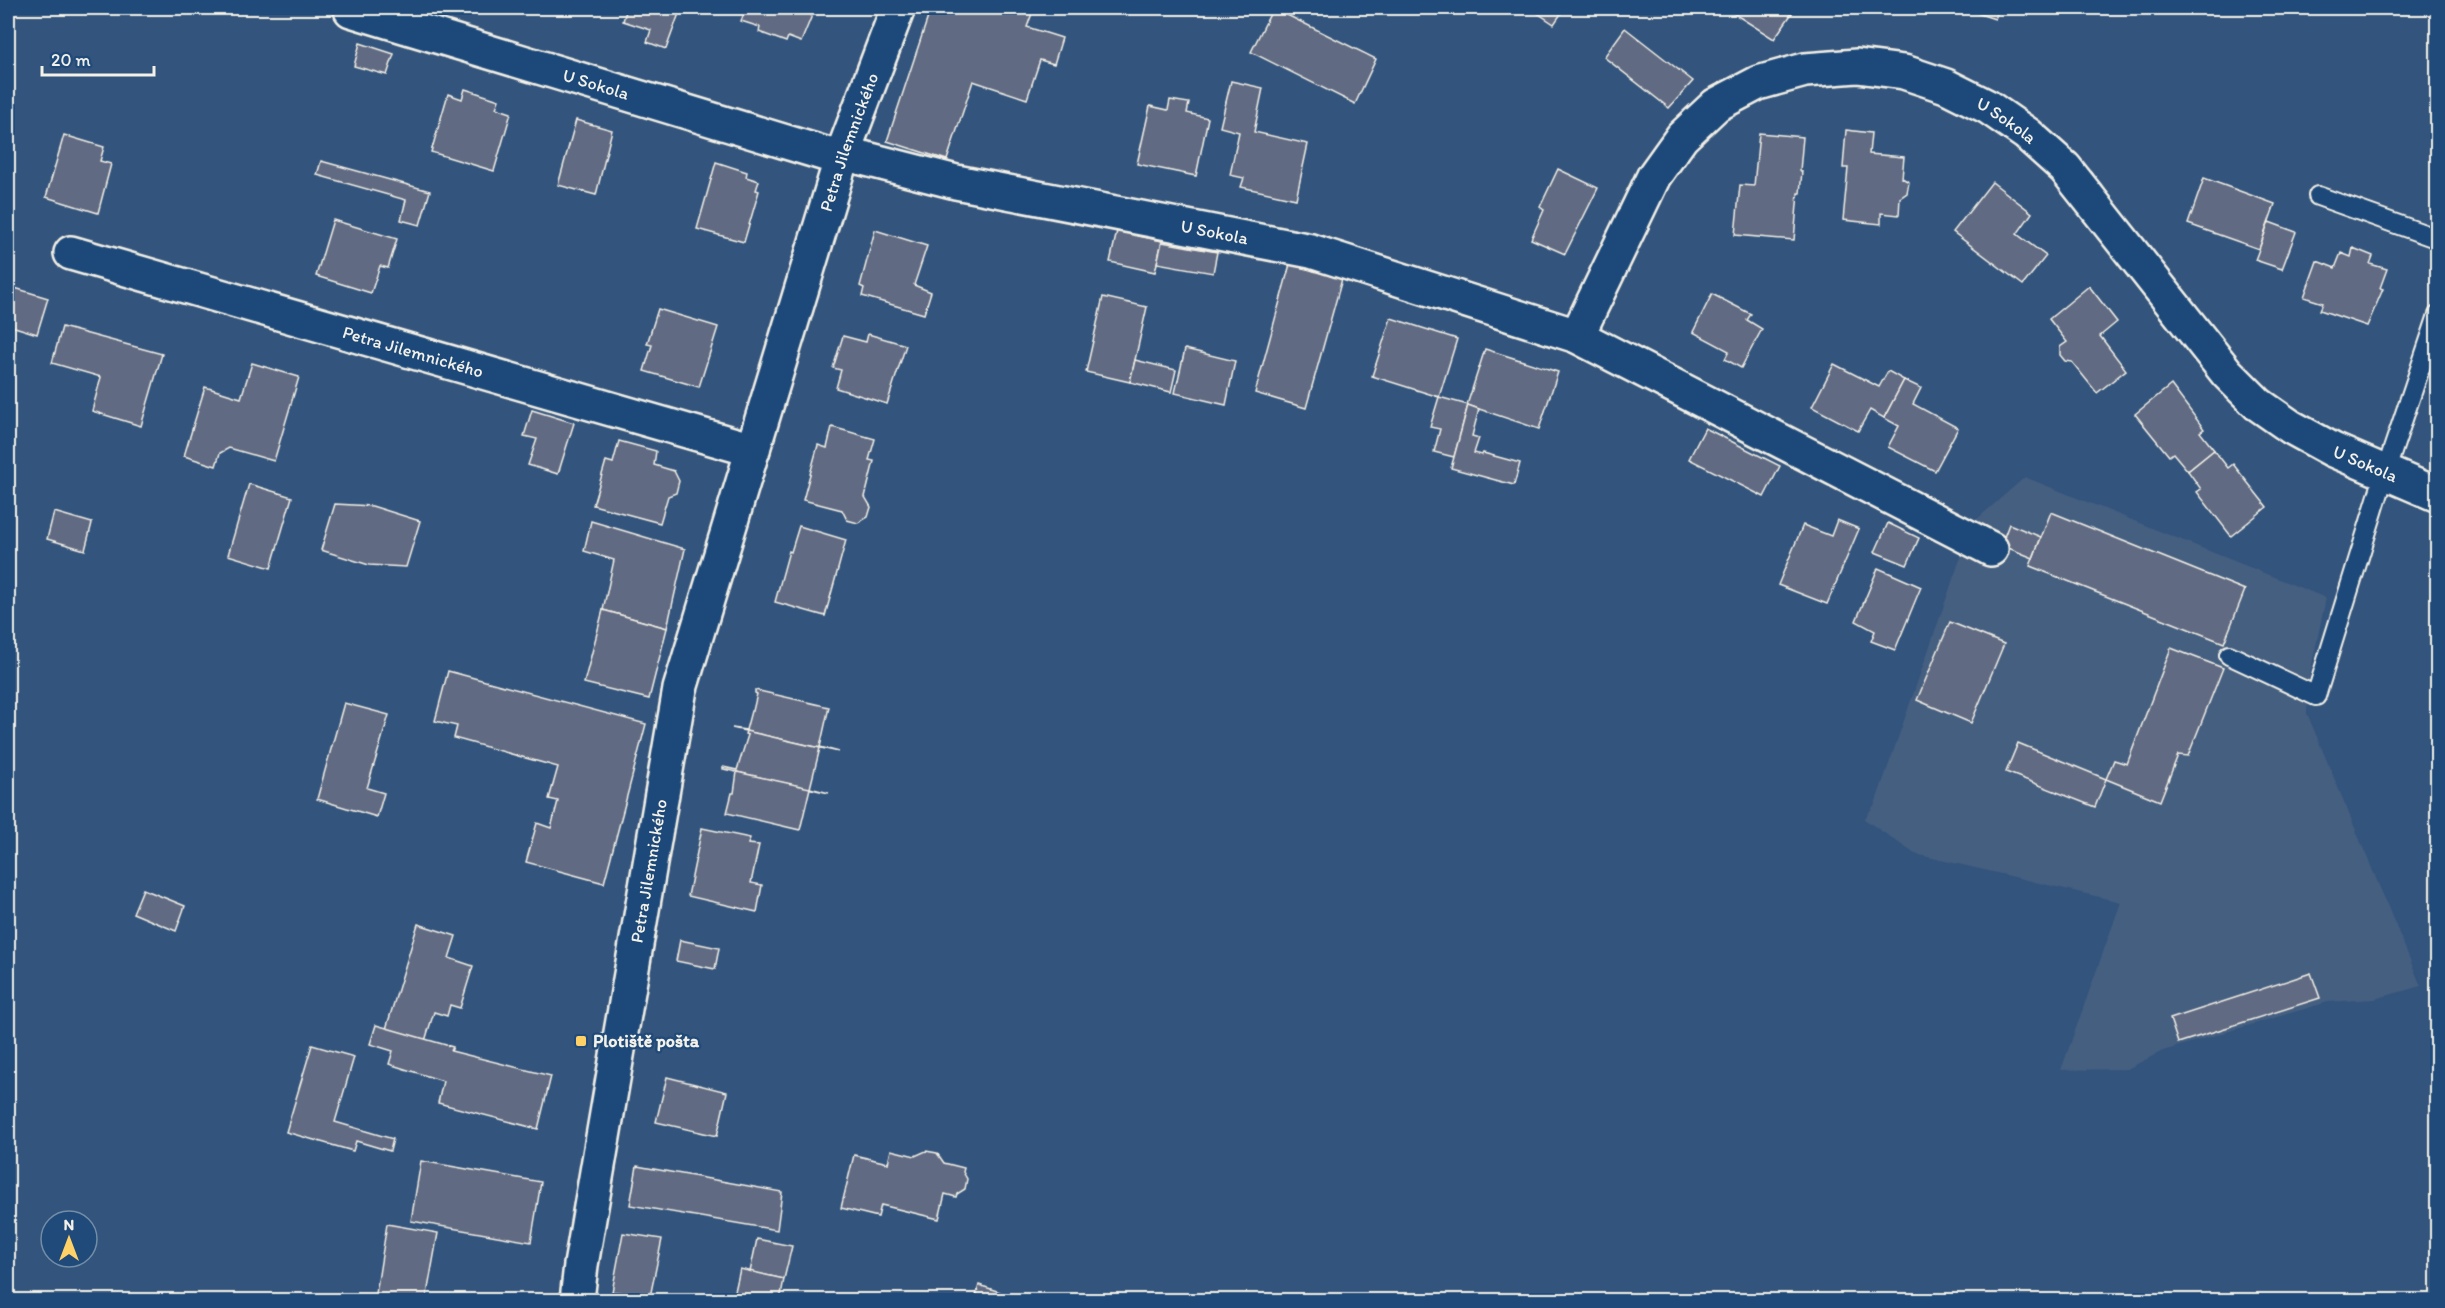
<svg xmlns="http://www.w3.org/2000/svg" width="2445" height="1308" font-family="Itim,sans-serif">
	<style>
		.built { fill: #455e80 }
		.building { fill: #616a82; stroke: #f4f1e8; stroke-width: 1.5 }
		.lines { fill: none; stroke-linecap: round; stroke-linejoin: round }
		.service-casing { stroke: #f4f1e8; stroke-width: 22 }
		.minor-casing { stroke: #f4f1e8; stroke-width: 38 }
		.tertiary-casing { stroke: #f4f1e8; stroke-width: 38 }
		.service { stroke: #1f4a7a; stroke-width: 18 }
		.minor { stroke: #1f4a7a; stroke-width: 33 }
		.tertiary { stroke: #1f4a7a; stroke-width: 33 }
		.poi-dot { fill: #ffd166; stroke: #1f4a7a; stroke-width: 2 }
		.labels { text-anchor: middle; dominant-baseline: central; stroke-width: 4.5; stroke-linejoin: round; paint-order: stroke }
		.street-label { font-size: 18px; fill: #f4f1e8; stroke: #1f4a7a }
		.poi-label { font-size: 18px; font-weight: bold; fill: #f4f1e8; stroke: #1f4a7a; text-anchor: start }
	</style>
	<rect width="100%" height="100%" fill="#33547c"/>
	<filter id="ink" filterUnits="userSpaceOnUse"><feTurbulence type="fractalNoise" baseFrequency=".0167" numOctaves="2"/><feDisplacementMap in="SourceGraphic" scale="12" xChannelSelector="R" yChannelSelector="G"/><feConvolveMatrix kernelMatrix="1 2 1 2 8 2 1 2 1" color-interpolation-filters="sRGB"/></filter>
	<g filter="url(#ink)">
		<!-- built -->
		<path class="built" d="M 2025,477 L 2326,598 L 2310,674 L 2307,713 L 2421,986 L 2375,999 L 2328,1002 L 2163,1051 L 2127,1069 L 2061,1070 L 2121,902 L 1915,854 L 1864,819 L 1875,804 L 1959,562 L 1977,519 Z"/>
		<!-- building -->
		<g class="building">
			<path d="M 627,8 L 681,8 L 666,49 L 647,42 L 651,30 L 623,21 Z"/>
			<path d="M 746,8 L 815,8 L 801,42 L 788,37 L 786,42 L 759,32 L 760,27 L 741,21 Z"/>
			<path d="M 931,8 L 1034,8 L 1027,27 L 1062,38 L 1054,64 L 1040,60 L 1027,99 L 973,81 L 947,160 L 887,141 Z"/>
			<path d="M 1273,8 L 1376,59 L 1355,104 L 1251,52 Z"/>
			<path d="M 1530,8 L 1565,8 L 1554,24 Z"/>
			<path d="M 1725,8 L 1793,8 L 1795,9 L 1774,39 Z"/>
			<path d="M 1961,8 L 1999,8 L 1995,19 Z"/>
			<path d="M 1625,28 L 1693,81 L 1669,108 L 1604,57 Z"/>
			<path d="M 360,43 L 394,54 L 387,75 L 354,66 Z"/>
			<path d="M 1231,81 L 1263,88 L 1254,132 L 1308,144 L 1296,199 L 1241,187 L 1244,178 L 1230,175 L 1239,132 L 1220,127 Z"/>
			<path d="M 465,89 L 499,100 L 496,108 L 511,113 L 494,171 L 431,152 L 448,94 L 462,99 Z"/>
			<path d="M 1170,100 L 1189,103 L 1187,113 L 1208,118 L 1196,176 L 1137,164 L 1150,106 L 1168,110 Z"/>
			<path d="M 576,120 L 612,130 L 596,195 L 558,185 Z"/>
			<path d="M 1846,130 L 1871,133 L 1869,154 L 1904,157 L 1902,178 L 1909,182 L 1907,193 L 1900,198 L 1899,215 L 1881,213 L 1881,224 L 1843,220 L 1848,168 L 1843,168 Z"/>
			<path d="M 1759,133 L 1803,137 L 1800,171 L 1802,171 L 1800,193 L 1798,193 L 1794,240 L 1735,235 L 1740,185 L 1754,186 Z"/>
			<path d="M 64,135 L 104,147 L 100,161 L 111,164 L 98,213 L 46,197 Z"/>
			<path d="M 321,161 L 430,191 L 420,225 L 401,220 L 406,200 L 317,175 Z"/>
			<path d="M 716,162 L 747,172 L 746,177 L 759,181 L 756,190 L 759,191 L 744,242 L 697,229 Z"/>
			<path d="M 1558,169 L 1598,188 L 1565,254 L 1531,239 L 1544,210 L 1540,207 Z"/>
			<path d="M 2204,178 L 2275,204 L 2259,249 L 2188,224 Z"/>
			<path d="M 1992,182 L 2032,213 L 2017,234 L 2046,256 L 2023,285 L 1953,232 Z"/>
			<path d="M 333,220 L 397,239 L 388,268 L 380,266 L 371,293 L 316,276 Z"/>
			<path d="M 2269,222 L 2296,232 L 2282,269 L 2255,260 Z"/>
			<path d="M 875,230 L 927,246 L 914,285 L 931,292 L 924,314 L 862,296 L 864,288 L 860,286 Z"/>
			<path d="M 1117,231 L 1162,241 L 1155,272 L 1110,262 Z"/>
			<path d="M 1162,242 L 1217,252 L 1213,273 L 1157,263 Z"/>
			<path d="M 2353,248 L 2373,256 L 2370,264 L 2387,269 L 2380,288 L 2383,289 L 2367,326 L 2320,310 L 2323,303 L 2304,297 L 2317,261 L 2335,268 L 2341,253 L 2351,257 Z"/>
			<path d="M 1290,264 L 1342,279 L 1306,408 L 1255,393 Z"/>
			<path d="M 8,286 L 48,298 L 37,334 L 8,325 Z"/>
			<path d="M 2089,286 L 2117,322 L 2100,336 L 2126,370 L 2097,393 L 2072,362 L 2065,361 L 2060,355 L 2060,347 L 2067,342 L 2049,319 Z"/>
			<path d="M 1712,294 L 1751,314 L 1747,320 L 1762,329 L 1741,368 L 1725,359 L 1729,351 L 1693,332 Z"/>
			<path d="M 1103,297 L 1147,307 L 1130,382 L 1086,372 Z"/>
			<path d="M 658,309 L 718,327 L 699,387 L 644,371 L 652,345 L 647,344 Z"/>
			<path d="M 1391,318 L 1457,339 L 1439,397 L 1372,376 Z"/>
			<path d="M 62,327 L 162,354 L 141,426 L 92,411 L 101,377 L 52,363 Z"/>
			<path d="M 868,334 L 906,345 L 887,404 L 836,388 L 841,370 L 833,368 L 843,336 L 866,342 Z"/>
			<path d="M 1185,349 L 1235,361 L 1226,405 L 1175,393 Z"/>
			<path d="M 1485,349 L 1558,372 L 1539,429 L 1467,405 Z"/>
			<path d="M 1135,360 L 1176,370 L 1171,392 L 1130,382 Z"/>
			<path d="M 252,363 L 299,377 L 274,461 L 229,448 L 220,453 L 216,466 L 184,456 L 205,387 L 241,398 Z"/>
			<path d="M 1834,364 L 1879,387 L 1888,371 L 1904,380 L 1884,418 L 1870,410 L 1858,431 L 1812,407 Z"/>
			<path d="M 1904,380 L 1921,388 L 1913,404 L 1958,428 L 1935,471 L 1888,447 L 1899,426 L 1884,418 Z"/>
			<path d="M 2171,385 L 2204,429 L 2200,432 L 2214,450 L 2188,471 L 2173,453 L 2169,456 L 2135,414 Z"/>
			<path d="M 1439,397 L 1468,405 L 1454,457 L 1434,452 L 1440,429 L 1430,427 Z"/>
			<path d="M 1468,405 L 1479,409 L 1472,436 L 1479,438 L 1474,453 L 1482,455 L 1483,453 L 1520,463 L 1514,485 L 1451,468 Z"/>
			<path d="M 532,410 L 574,423 L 558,474 L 528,465 L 537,439 L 524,436 Z"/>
			<path d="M 832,427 L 875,439 L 869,460 L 874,461 L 865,497 L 871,507 L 868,517 L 858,523 L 847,520 L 842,510 L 803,500 L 818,445 L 827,448 Z"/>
			<path d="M 1705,428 L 1780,466 L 1764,497 L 1689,459 Z"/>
			<path d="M 619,441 L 656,451 L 654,465 L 674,471 L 679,481 L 676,493 L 668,496 L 660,523 L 593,505 L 606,461 L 613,463 Z"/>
			<path d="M 2214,450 L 2228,468 L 2233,464 L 2267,507 L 2231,536 L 2197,492 L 2201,489 L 2188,471 Z"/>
			<path d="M 249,484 L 292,497 L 271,568 L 228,555 Z"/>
			<path d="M 335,504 L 372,506 L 420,521 L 406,567 L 369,565 L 321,550 Z"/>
			<path d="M 54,512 L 92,523 L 85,550 L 47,539 Z"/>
			<path d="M 2051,512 L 2245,590 L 2224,643 L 2030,566 Z"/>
			<path d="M 1837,520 L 1859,529 L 1827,604 L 1778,585 L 1803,525 L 1831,536 Z"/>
			<path d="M 591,521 L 685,549 L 667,628 L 603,610 L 614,560 L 584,551 Z"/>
			<path d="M 1888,523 L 1919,538 L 1907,565 L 1875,552 Z"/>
			<path d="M 2009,524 L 2041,537 L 2033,558 L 2001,545 Z"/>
			<path d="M 799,526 L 846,540 L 825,616 L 775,602 L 789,551 L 791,552 Z"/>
			<path d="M 1878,568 L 1921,587 L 1895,650 L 1871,641 L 1875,631 L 1856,621 Z"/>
			<path d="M 603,610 L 667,628 L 649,699 L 584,683 Z"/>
			<path d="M 1950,622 L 2004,644 L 1971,723 L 1917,700 Z"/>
			<path d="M 2171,648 L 2223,668 L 2188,756 L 2178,755 L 2160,801 L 2106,779 L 2114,760 L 2127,764 Z"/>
			<path d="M 448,671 L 646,724 L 604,883 L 526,862 L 537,823 L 551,828 L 558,801 L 549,799 L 558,767 L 454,738 L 457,726 L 435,721 Z"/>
			<path d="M 755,690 L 829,707 L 820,747 L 839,752 L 732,728 L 746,730 L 751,711 L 753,711 L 757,694 L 755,693 Z"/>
			<path d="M 344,703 L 389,715 L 367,788 L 384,793 L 377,817 L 317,799 Z"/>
			<path d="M 746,731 L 820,748 L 810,788 L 829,793 L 723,769 L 723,767 L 737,770 L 748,735 L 745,734 Z"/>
			<path d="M 2018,743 L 2106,779 L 2095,807 L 2006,772 Z"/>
			<path d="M 737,772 L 810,788 L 800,830 L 727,813 L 732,793 L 734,793 Z"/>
			<path d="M 702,828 L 750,838 L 748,844 L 759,845 L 751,883 L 762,885 L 757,912 L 688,896 Z"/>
			<path d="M 143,889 L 185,906 L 176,931 L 133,913 Z"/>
			<path d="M 418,924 L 456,936 L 449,958 L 473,966 L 460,1008 L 450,1005 L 447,1016 L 434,1012 L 425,1041 L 386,1029 Z"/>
			<path d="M 680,940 L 719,948 L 715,969 L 676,961 Z"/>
			<path d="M 2311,973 L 2320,998 L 2178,1043 L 2170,1019 Z"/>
			<path d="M 376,1025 L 453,1047 L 451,1051 L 551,1076 L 538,1129 L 438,1103 L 443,1081 L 389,1064 L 393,1051 L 370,1044 Z"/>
			<path d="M 312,1045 L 354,1057 L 335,1122 L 393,1139 L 390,1151 L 356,1141 L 353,1151 L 286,1132 Z"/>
			<path d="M 667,1077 L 727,1092 L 717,1136 L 656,1122 Z"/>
			<path d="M 891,1150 L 915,1156 L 926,1151 L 937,1153 L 944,1163 L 964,1168 L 963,1172 L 967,1179 L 965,1189 L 957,1194 L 956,1197 L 945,1194 L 939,1219 L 881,1205 L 878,1217 L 841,1208 L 854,1155 L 888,1163 Z"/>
			<path d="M 421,1161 L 541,1182 L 531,1242 L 411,1221 Z"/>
			<path d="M 637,1166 L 782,1192 L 777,1230 L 630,1205 Z"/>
			<path d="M 387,1224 L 438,1233 L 426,1300 L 375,1300 Z"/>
			<path d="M 623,1233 L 662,1239 L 650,1297 L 612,1292 Z"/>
			<path d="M 757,1239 L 792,1246 L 784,1279 L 750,1272 Z"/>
			<path d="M 740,1269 L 784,1279 L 780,1300 L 733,1300 Z"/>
			<path d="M 979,1285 L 1000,1292 L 998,1300 L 975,1300 Z"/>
			<path d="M 615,1292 L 665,1297 L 664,1300 L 615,1300 Z"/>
		</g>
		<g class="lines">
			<!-- service casing -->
			<g class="service-casing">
				<g id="service">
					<path d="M 2318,196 L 2438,239"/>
					<path d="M 2229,655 L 2316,696 L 2385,473 L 2438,315"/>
				</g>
			</g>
			<!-- minor casing -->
			<g class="minor-casing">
				<g id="minor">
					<path id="s1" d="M 351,10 L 842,159"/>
					<path id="s2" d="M 843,153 L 956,182 L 1311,251 L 1577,336 L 1991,549"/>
					<path id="s3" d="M 71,253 L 753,450"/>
					<path id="s4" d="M 1577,336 L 1654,176 L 1682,137 L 1716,105 L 1758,83 L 1805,70 L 1857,66 L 1904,72 L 1946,86 L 1988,107 L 2027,134 L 2065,168 L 2227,373 L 2258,404 L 2291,427 L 2333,450 L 2438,495"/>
				</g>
			</g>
			<!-- tertiary casing -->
			<g class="tertiary-casing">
				<g id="tertiary">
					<path id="s5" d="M 577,1300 L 581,1265 L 680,689 L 843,153 L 898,8"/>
				</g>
			</g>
			<!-- service -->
			<use href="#service" class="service"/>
			<!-- minor -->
			<use href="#minor" class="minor"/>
			<!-- tertiary -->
			<use href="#tertiary" class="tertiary"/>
		</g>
	</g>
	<!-- markers -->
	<rect class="poi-dot" x="575" y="1035" width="12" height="12" rx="3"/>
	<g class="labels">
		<!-- street labels -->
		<g class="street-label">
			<text stroke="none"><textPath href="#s1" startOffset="256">U Sokola</textPath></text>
			<text stroke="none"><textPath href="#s4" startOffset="582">U Sokola</textPath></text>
			<text stroke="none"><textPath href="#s5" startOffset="1192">Petra Jilemnického</textPath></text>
			<text stroke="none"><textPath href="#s2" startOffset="380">U Sokola</textPath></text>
			<text stroke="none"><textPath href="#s3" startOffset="356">Petra Jilemnického</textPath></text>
			<text stroke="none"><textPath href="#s4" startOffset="1086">U Sokola</textPath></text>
			<text stroke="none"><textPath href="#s5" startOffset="435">Petra Jilemnického</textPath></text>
		</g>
		<!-- poi labels -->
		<g class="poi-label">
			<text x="593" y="1041">Plotiště pošta</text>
		</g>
	</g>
	<!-- margin -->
	<rect width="2445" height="1308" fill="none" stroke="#1f4a7a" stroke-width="30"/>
	<rect x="15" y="15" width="2415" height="1278" fill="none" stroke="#f4f1e8" stroke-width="2" filter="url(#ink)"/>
	<!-- north arrow -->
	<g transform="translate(69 1239)"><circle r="28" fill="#1f4a7a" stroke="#748da6" stroke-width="1.5"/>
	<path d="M0-4.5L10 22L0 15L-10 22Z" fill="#ffd166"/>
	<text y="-9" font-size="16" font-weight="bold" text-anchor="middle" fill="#f4f1e8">N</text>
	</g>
	<!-- scale -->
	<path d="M42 66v9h112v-9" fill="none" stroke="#f4f1e8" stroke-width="3"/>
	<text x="51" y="66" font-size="18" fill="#f4f1e8" stroke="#1f4a7a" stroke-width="4.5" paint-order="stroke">20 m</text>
</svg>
